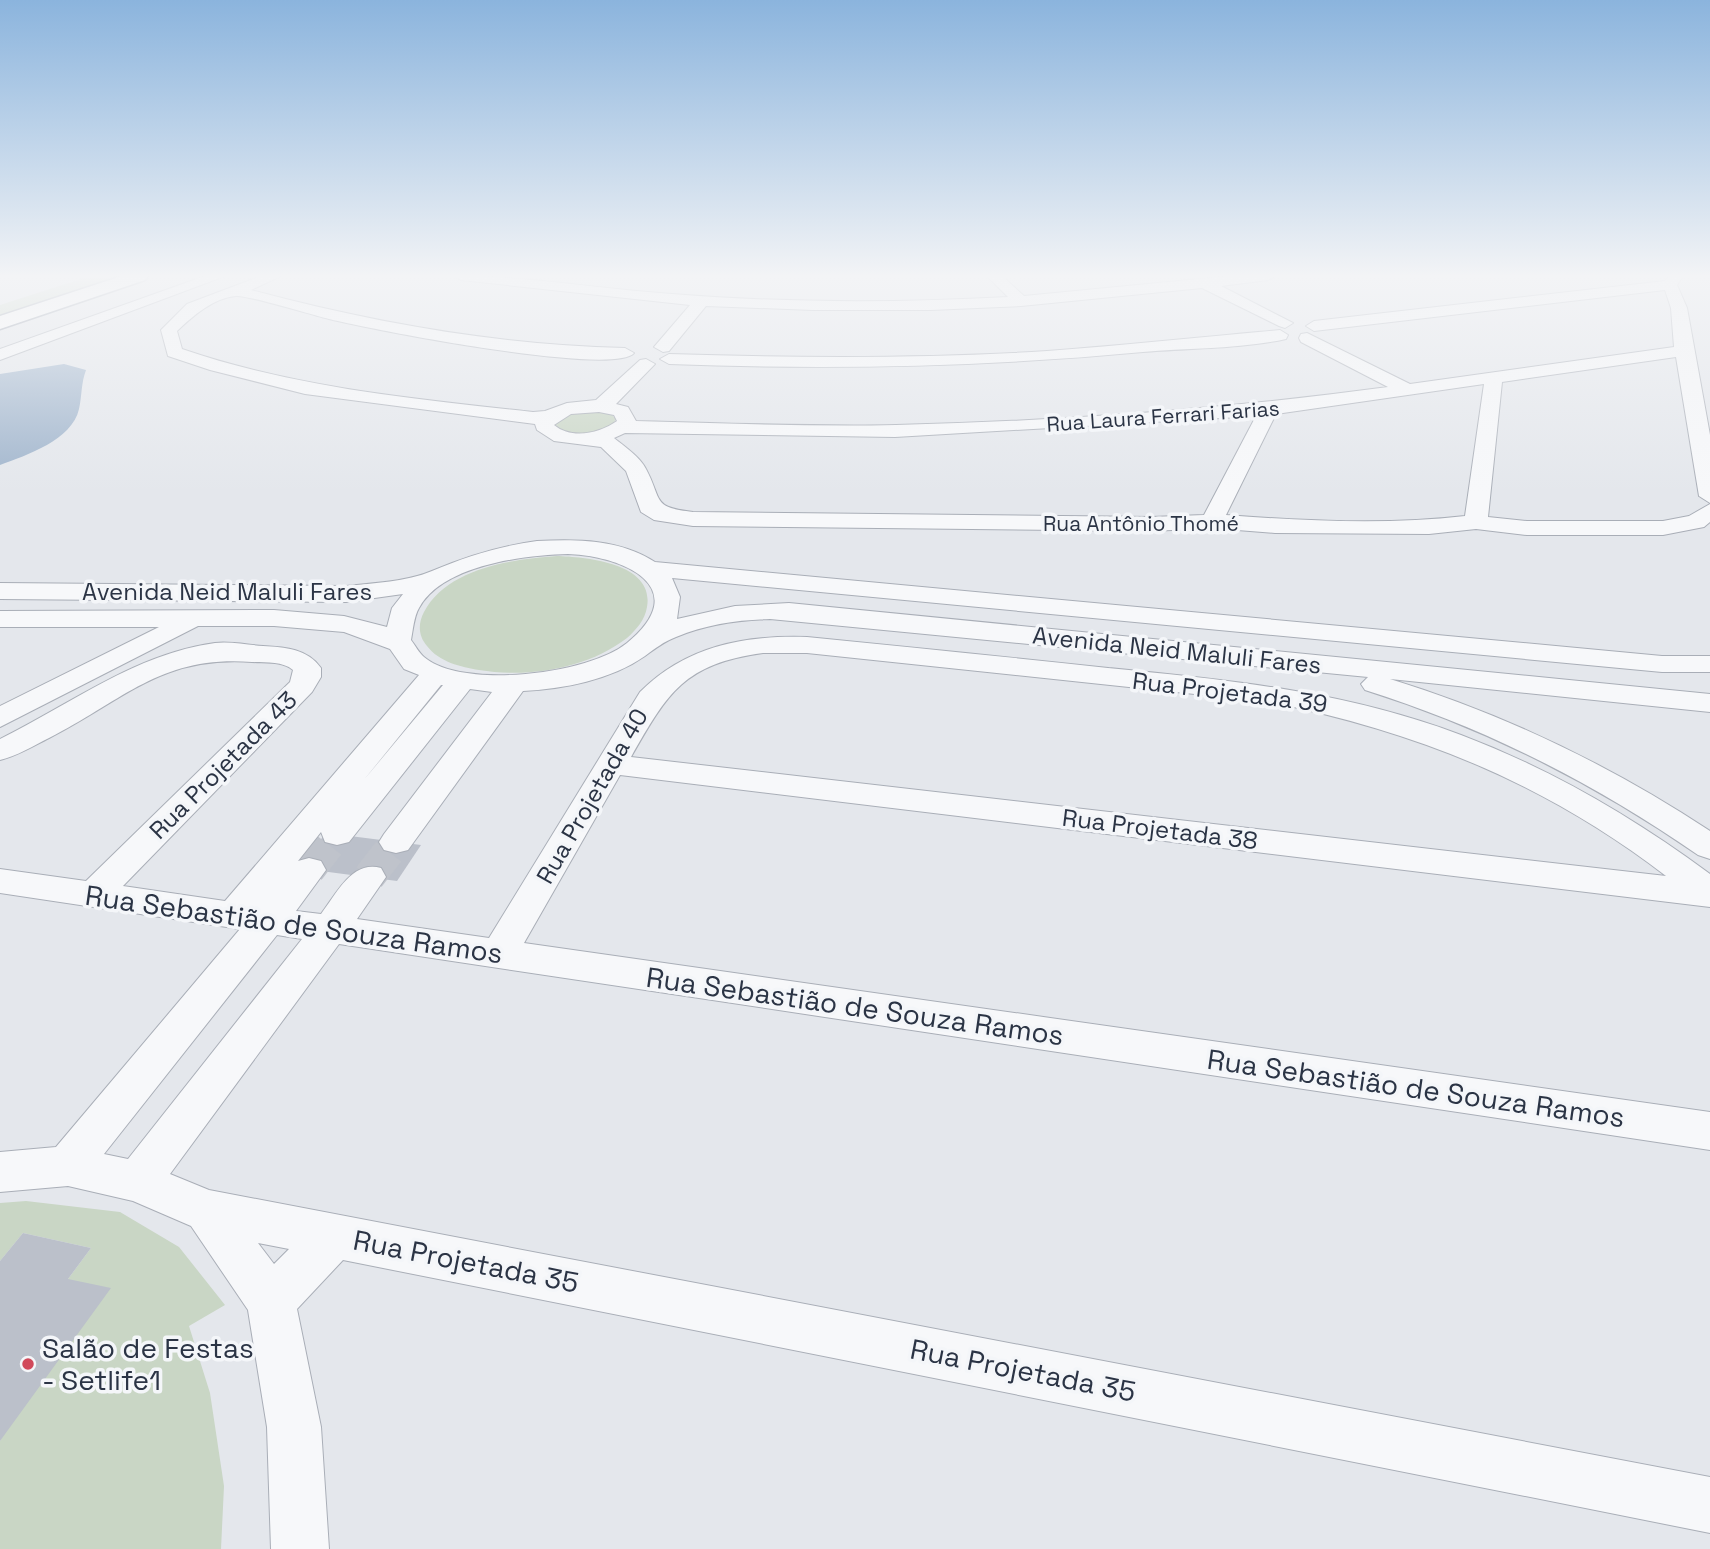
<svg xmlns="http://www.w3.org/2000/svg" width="1710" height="1549" font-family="'Space Grotesk',sans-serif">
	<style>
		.green { fill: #c9d6c5 }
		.water { fill: #9fb4cc }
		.building { fill: #bbc0ca }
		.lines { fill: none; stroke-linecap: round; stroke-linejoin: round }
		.street-tunnel { stroke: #bfc3cb; stroke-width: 32; stroke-dasharray: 32 17; stroke-linecap: butt }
		.street-casing { stroke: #a9aeb7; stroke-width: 2 }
		.highway-casing { stroke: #8b94a3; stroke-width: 3 }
		.street { fill: #f7f8fa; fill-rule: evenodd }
		.highway { fill: #fff; fill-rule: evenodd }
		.poi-dot { fill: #d1495b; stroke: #f4f6f9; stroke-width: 2.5 }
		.labels { text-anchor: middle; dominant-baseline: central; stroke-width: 7; stroke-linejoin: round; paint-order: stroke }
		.far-street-label { font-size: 21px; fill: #2b3445; stroke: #f4f6f9 }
		.street-label { font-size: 24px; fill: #2b3445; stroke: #f4f6f9 }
		.near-street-label { font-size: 28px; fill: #2b3445; stroke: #f4f6f9 }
		.near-poi-label { font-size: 28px; fill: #2b3445; stroke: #f4f6f9; text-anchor: start }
	</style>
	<rect width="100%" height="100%" fill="#e4e7ec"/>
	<!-- green -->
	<g class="green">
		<path d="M 90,276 L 132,276 L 0,321 L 0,305 Z"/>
		<path d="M 586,410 L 610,413 L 616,419 L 614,423 C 599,435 573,438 557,427 L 555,423 L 562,416 Z"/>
		<path d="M 557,556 C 586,557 655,563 647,607 C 645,620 636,630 627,638 C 587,669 528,678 479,670 C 461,667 439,662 427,646 C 418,636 418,623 424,612 C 447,568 513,559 557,556 Z"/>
		<path d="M 26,1201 L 120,1212 L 179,1247 L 225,1305 L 189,1326 L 210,1393 L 224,1486 L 221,1549 L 0,1549 L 0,1441 L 68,1279 L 91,1248 L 23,1233 L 0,1261 L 0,1203 Z"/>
	</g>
	<!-- water -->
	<path class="water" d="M 64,364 L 86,370 C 81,383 82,396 79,409 C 72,440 27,455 0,465 L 0,374 Z"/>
	<!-- building -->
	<g class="building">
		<path d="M 326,833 L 421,845 L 397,881 L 298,868 Z"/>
		<path d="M 23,1233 L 91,1248 L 68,1279 L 111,1288 L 0,1441 L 0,1261 Z"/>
	</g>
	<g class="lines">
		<!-- street-tunnel -->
		<g class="street-tunnel">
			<path d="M 309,870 L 337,834"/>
			<path d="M 369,877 L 396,842"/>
		</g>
		<!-- street casing -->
		<g class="street-casing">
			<g id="street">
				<path d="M 205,276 L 225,276 L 0,360 L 0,349 Z"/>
				<path d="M 261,276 L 281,276 L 251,290 C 374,323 497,345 625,348 L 634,353 C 613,377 369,329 329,319 C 312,315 248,295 236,296 C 213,298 193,316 177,331 L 182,349 C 296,388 414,399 533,412 L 545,411 L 567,403 L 596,400 L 640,360 L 646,359 L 655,364 L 616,404 L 628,407 L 636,421 C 723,423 810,427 896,425 C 1061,421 1225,409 1388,387 L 1301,342 L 1299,338 L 1301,334 L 1307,333 L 1410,384 L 1674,347 L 1671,308 L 1665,290 L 1314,331 L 1306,326 L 1314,321 L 1665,281 L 1669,276 L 1683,276 L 1677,285 L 1687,308 L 1710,435 L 1710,503 L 1699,496 L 1676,357 L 1502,382 L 1488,517 L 1527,521 L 1663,521 L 1689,516 L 1710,504 L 1710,522 L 1704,527 L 1663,535 L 1527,535 L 1476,529 L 1429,534 L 1275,533 L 1212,528 L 1151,531 L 693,526 L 654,520 L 641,512 L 626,471 L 601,447 L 554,441 L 537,430 L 535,424 L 305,394 L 210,370 L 168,356 L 161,330 L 187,304 ZM 1484,384 L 1465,516 C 1387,525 1305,521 1226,515 L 1276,414 ZM 599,412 L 614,415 L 617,421 C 600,433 572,440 554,425 L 571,414 ZM 1256,416 L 1204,515 L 1151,517 L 693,512 C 651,507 663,501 646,469 C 640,457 624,446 614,438 L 625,433 L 895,437 Z"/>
				<path d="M 454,276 C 526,276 599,289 672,294 C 783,303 896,303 1008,297 L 987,276 L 1002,276 L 1024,296 L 1230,276 L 1275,276 L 1268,280 L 1221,286 L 1293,323 L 1285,328 L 1279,326 L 1202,288 L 1021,306 L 931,310 L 813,310 L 706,306 L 669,351 L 663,352 L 654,347 L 690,305 L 461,280 Z"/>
				<path d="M 1280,330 L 1288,335 L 1286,339 C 1242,349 1188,348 1143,352 C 985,367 828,370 669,364 L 660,359 L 669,354 C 795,358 921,359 1047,351 C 1125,345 1202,337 1280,330 Z"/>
				<path d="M 537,541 C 577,539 620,539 655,562 L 1662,656 L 1710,656 L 1710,672 L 1662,672 L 672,578 L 680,597 L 677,619 L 735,606 L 789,603 L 1710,694 L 1710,712 L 1390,679 C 1504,714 1610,765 1710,831 L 1710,859 L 1698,855 C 1594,783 1486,728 1365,690 L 1361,684 L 1368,677 L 770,619 C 738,620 707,624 676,637 C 663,642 656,648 645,656 C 611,680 563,689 523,691 L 408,850 L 396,853 L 384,850 L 379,842 L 384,834 L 492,692 L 470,689 L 349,842 L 337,845 L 325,842 L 321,832 L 298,861 L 309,858 L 321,861 L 326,870 L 296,911 L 321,914 C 337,893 352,860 381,868 L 386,877 L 357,919 L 489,938 L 640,692 C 686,646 744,635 807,637 C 907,647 1008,657 1108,668 C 1230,680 1345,691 1461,735 C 1551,769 1633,817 1710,874 L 1710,907 L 620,775 L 524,943 L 1710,1112 L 1710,1150 L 339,944 L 170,1174 L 209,1190 L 1710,1477 L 1710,1533 L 343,1260 L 297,1309 L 321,1427 L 329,1549 L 271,1549 L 267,1427 L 248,1310 L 191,1226 L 133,1201 L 68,1186 L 0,1192 L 0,1152 L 56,1147 L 240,929 L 0,893 L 0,869 L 86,881 L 290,682 L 293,670 C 282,661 266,663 252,662 C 161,655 124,700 49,738 C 33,746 17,756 0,760 L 0,739 C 71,704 135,654 215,643 C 230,641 248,645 263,646 C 285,647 308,649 321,668 L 321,677 L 312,692 L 123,886 L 225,901 L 419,675 L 404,669 L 390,649 L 344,632 L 274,626 L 198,626 L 0,727 L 0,706 L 159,627 L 0,627 L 0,611 L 274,610 L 344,616 L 387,627 L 392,608 L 403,594 L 346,602 L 0,599 L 0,583 L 346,586 C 374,583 406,582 432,571 C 467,556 500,546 537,541 ZM 568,554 C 623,556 695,587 627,643 C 589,674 463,690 424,657 C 419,653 415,645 411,640 C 413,630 414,616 419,608 C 442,565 525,555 568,554 ZM 763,653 L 807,653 L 1270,702 C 1418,732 1545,783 1666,876 L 631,757 C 668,692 684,664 763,653 ZM 441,685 L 443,685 L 363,781 ZM 277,935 L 302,939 L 128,1159 L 104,1154 ZM 258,1243 L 289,1249 L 274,1264 Z"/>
			</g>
		</g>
		<!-- highway casing -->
		<g class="highway-casing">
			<path id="highway" d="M 122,276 L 148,276 L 145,280 L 0,329 L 0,316 Z"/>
		</g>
		<!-- street -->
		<use href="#street" class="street"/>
		<!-- highway -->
		<use href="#highway" class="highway"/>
	</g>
	<!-- sky -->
	<linearGradient id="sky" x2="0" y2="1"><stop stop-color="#8bb4dd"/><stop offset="0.56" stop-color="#f3f4f6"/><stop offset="1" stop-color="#f3f4f6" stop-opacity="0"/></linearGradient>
	<rect width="1710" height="493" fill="url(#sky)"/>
	<!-- markers -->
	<circle class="poi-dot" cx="28" cy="1364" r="7"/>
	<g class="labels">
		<!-- far-street labels -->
		<g class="far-street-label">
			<text transform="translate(1163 416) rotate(-4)">Rua Laura Ferrari Farias</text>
			<text x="1141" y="523">Rua Antônio Thomé</text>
		</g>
		<!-- street labels -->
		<g class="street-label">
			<text x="227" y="591">Avenida Neid Maluli Fares</text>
			<text transform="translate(1177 650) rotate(6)">Avenida Neid Maluli Fares</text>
			<text transform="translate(1230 692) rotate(7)">Rua Projetada 39</text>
			<text transform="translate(223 765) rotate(-45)">Rua Projetada 43</text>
			<text transform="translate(592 796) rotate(-60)">Rua Projetada 40</text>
			<text transform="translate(1160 829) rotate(7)">Rua Projetada 38</text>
		</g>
		<!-- near-street labels -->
		<g class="near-street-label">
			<text transform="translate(294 924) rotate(8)">Rua Sebastião de Souza Ramos</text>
			<text transform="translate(855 1006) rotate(8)">Rua Sebastião de Souza Ramos</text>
			<text transform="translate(1416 1088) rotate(8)">Rua Sebastião de Souza Ramos</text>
			<text transform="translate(466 1261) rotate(11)">Rua Projetada 35</text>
			<text transform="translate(1023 1370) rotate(11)">Rua Projetada 35</text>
		</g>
		<!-- near-poi labels -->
		<g class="near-poi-label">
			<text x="42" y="1348">Salão de Festas<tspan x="42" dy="32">- Setlife1</tspan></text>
		</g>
	</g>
</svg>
